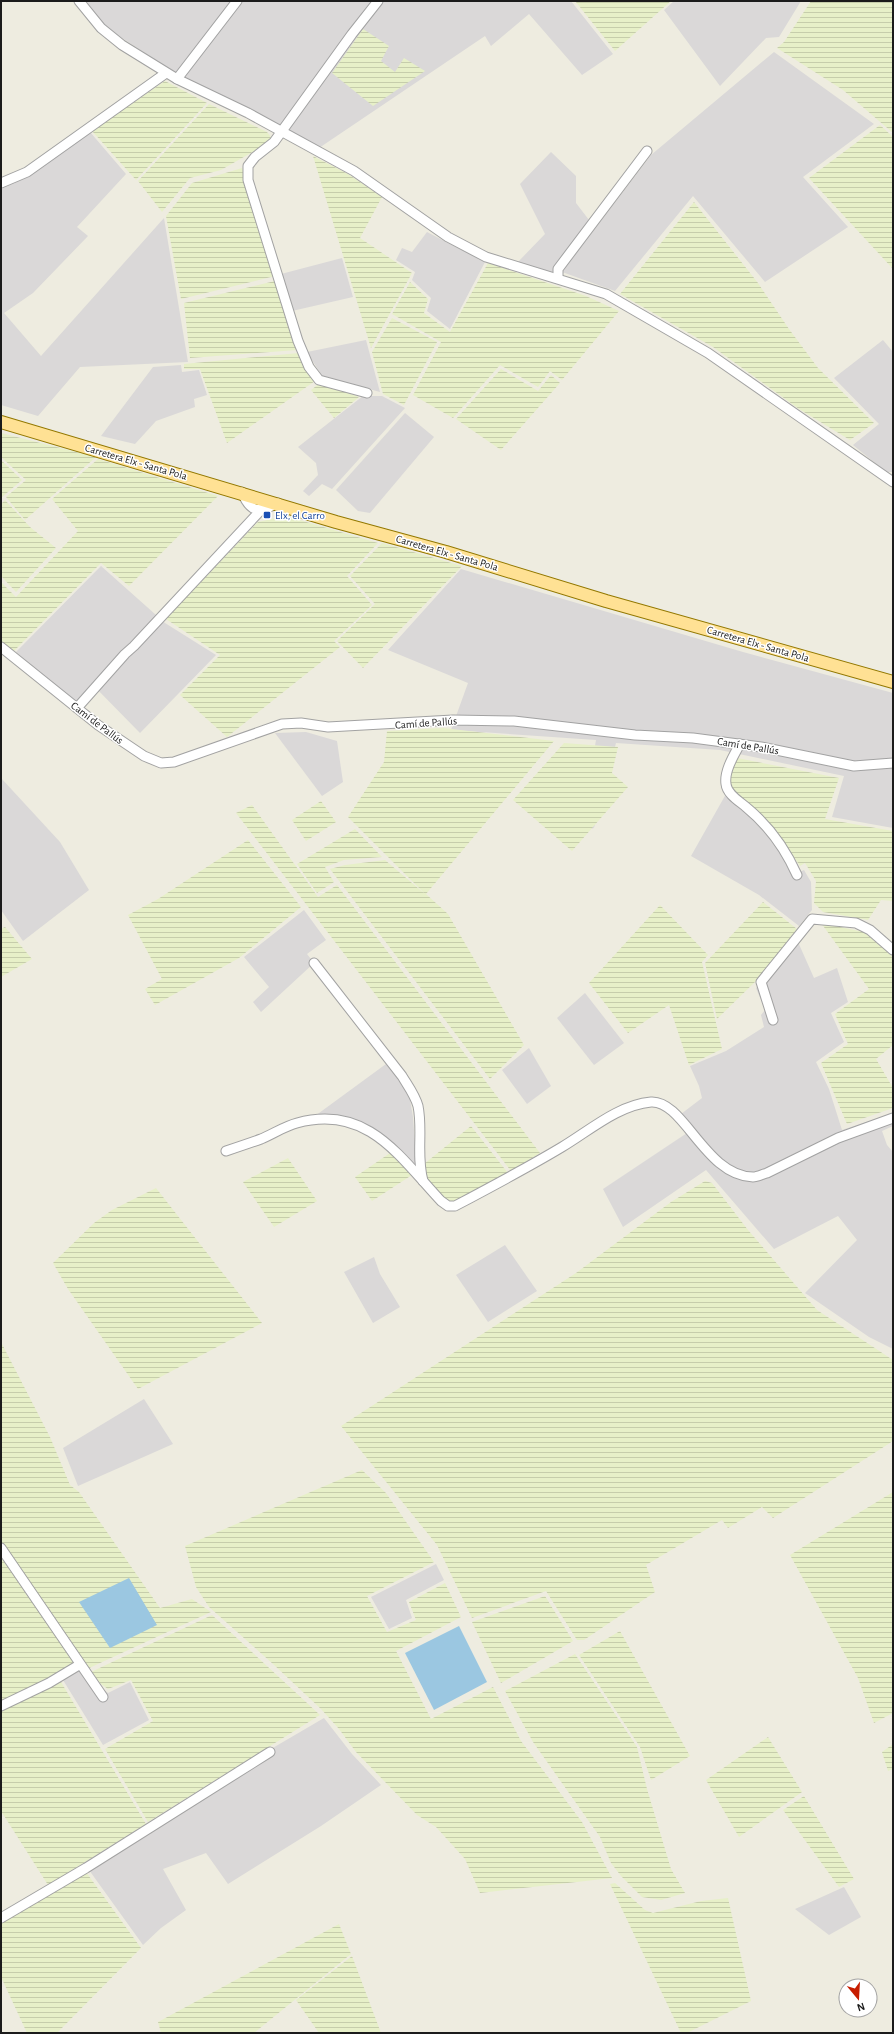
<svg xmlns="http://www.w3.org/2000/svg" width="894" height="2034" font-family="'Alegreya Sans',sans-serif">
	<style>
		.residential { fill: #dad8d8 }
		.farmland { fill: url(#farmland-rules) }
		.water { fill: #9bc7e1 }
		.lines { fill: none; stroke-linecap: round; stroke-linejoin: round }
		.minor-casing { stroke: #a2a2a2; stroke-width: 11 }
		.major-casing { stroke: #937800; stroke-width: 14 }
		.minor { stroke: #fff; stroke-width: 9 }
		.major { stroke: #ffe194; stroke-width: 12 }
		.transit-dot { fill: #1a4fb4; stroke: #fff; stroke-width: 1.5 }
		.labels { text-anchor: middle; dominant-baseline: central; stroke-width: 3; stroke-linejoin: round; paint-order: stroke }
		.street-label { font-size: 11px; fill: #1b1b1b; stroke: #fff }
		.transit-label { font-size: 11px; fill: #164399; stroke: #fff; text-anchor: start }
	</style>
	<defs>
		<pattern id="farmland-rules" width="6" height="5" patternUnits="userSpaceOnUse"><rect width="6" height="5" fill="#e7f0c8"/><path d="M0 2.5h6" fill="none" stroke="#c6cdab"/></pattern>
	</defs>
	<rect width="100%" height="100%" fill="#eeece0"/>
	<!-- residential -->
	<g class="residential">
		<path d="M 84,1 L 571,1 L 613,54 L 582,75 L 529,14 L 491,46 L 485,36 L 319,148 L 185,79 L 105,27 Z"/>
		<path d="M 674,1 L 801,1 L 779,37 L 766,38 L 720,86 L 664,10 Z"/>
		<path d="M 774,52 L 874,124 L 803,177 L 848,227 L 765,282 L 693,196 L 615,291 L 562,272 L 651,155 Z"/>
		<path d="M 90,132 L 126,174 L 77,227 L 88,236 L 33,293 L 4,313 L 41,356 L 164,218 L 188,362 L 80,367 L 38,416 L 1,405 L 1,187 L 27,177 Z"/>
		<path d="M 551,152 L 576,176 L 576,203 L 589,220 L 553,273 L 518,262 L 545,234 L 520,184 Z"/>
		<path d="M 427,232 L 485,262 L 450,329 L 427,311 L 431,298 L 412,280 L 415,272 L 396,260 L 402,248 L 412,252 Z"/>
		<path d="M 342,258 L 353,297 L 292,311 L 281,274 Z"/>
		<path d="M 366,340 L 380,392 L 322,376 L 307,352 Z"/>
		<path d="M 883,340 L 893,352 L 893,472 L 886,472 L 853,445 L 879,424 L 834,378 Z"/>
		<path d="M 181,365 L 182,372 L 199,370 L 207,395 L 194,399 L 195,407 L 156,421 L 135,444 L 101,436 L 153,367 Z"/>
		<path d="M 363,396 L 382,396 L 405,408 L 332,489 L 322,484 L 309,496 L 303,491 L 318,475 L 316,463 L 298,447 Z"/>
		<path d="M 405,413 L 434,437 L 370,513 L 358,511 L 336,490 Z"/>
		<path d="M 101,566 L 165,623 L 216,655 L 140,733 L 92,684 L 76,703 L 16,652 Z"/>
		<path d="M 461,569 L 743,652 L 893,693 L 893,828 L 832,817 L 844,776 L 720,750 L 616,743 L 594,828 L 574,833 L 591,769 L 596,740 L 451,730 L 468,683 L 388,650 Z"/>
		<path d="M 306,732 L 337,741 L 343,782 L 322,796 L 275,733 Z"/>
		<path d="M 1,778 L 60,842 L 89,890 L 23,941 L 1,910 Z"/>
		<path d="M 726,794 L 763,824 L 797,873 L 804,870 L 811,882 L 812,910 L 799,926 L 759,895 L 691,856 Z"/>
		<path d="M 304,910 L 326,940 L 307,954 L 314,963 L 261,1012 L 253,1002 L 269,987 L 244,957 Z"/>
		<path d="M 798,942 L 814,978 L 837,968 L 848,1002 L 831,1013 L 844,1042 L 816,1062 L 829,1089 L 842,1130 L 893,1113 L 893,1126 L 882,1131 L 887,1145 L 893,1152 L 893,1349 L 869,1337 L 805,1293 L 857,1240 L 838,1216 L 774,1249 L 706,1170 L 623,1227 L 603,1189 L 693,1129 L 681,1114 L 702,1098 L 699,1086 L 690,1066 L 726,1051 L 764,1027 L 761,1015 L 765,1010 L 756,988 Z"/>
		<path d="M 585,993 L 624,1043 L 594,1065 L 557,1018 Z"/>
		<path d="M 529,1048 L 551,1086 L 527,1104 L 502,1070 Z"/>
		<path d="M 386,1064 L 409,1094 L 413,1117 L 417,1171 L 373,1129 L 351,1118 L 315,1116 Z"/>
		<path d="M 505,1245 L 537,1291 L 488,1322 L 456,1275 Z"/>
		<path d="M 374,1257 L 380,1274 L 400,1307 L 373,1323 L 344,1272 Z"/>
		<path d="M 144,1399 L 173,1444 L 78,1486 L 63,1448 Z"/>
		<path d="M 436,1564 L 444,1580 L 406,1600 L 412,1618 L 389,1629 L 371,1597 Z"/>
		<path d="M 78,1669 L 108,1693 L 130,1682 L 149,1720 L 103,1745 L 63,1680 Z"/>
		<path d="M 324,1718 L 352,1754 L 381,1785 L 321,1826 L 228,1884 L 206,1853 L 163,1869 L 186,1910 L 161,1928 L 143,1945 L 89,1870 L 150,1834 L 217,1789 L 271,1749 Z"/>
		<path d="M 844,1887 L 861,1917 L 829,1935 L 795,1909 Z"/>
	</g>
	<!-- farmland -->
	<g class="farmland">
		<path d="M 575,1 L 671,1 L 615,51 Z"/>
		<path d="M 811,1 L 893,1 L 893,133 L 843,90 L 777,48 L 784,42 Z"/>
		<path d="M 363,29 L 389,46 L 381,61 L 395,72 L 404,58 L 425,71 L 373,106 L 332,73 Z"/>
		<path d="M 165,81 L 207,103 L 136,180 L 92,131 Z"/>
		<path d="M 209,104 L 267,132 L 271,137 L 265,145 L 221,170 L 190,178 L 162,212 L 138,181 Z"/>
		<path d="M 880,125 L 893,137 L 893,269 L 809,178 Z"/>
		<path d="M 313,156 L 348,174 L 382,197 L 360,238 L 412,273 L 371,348 Z"/>
		<path d="M 242,168 L 275,276 L 181,299 L 166,216 L 192,183 Z"/>
		<path d="M 694,202 L 758,283 L 789,329 L 818,368 L 874,423 L 850,440 L 799,409 L 713,347 L 620,294 Z"/>
		<path d="M 488,263 L 586,296 L 619,311 L 562,380 L 550,371 L 538,387 L 500,365 L 453,418 L 413,395 L 441,342 L 392,314 L 410,282 L 428,299 L 424,313 L 450,332 Z"/>
		<path d="M 275,281 L 297,350 L 190,358 L 184,303 Z"/>
		<path d="M 392,318 L 437,342 L 404,405 L 383,394 L 372,352 Z"/>
		<path d="M 299,353 L 315,381 L 227,443 L 200,369 L 184,369 L 184,364 Z"/>
		<path d="M 501,369 L 538,391 L 551,375 L 560,383 L 501,450 L 456,419 Z"/>
		<path d="M 320,383 L 359,397 L 334,418 L 311,390 Z"/>
		<path d="M 1,433 L 96,457 L 25,520 L 6,497 L 26,480 L 1,457 Z"/>
		<path d="M 98,459 L 218,496 L 129,586 L 101,563 L 14,651 L 1,641 L 1,582 L 16,597 L 78,531 L 52,499 Z"/>
		<path d="M 1,460 L 22,480 L 1,498 Z"/>
		<path d="M 5,500 L 30,527 L 56,548 L 16,592 L 1,576 L 1,504 Z"/>
		<path d="M 286,516 L 378,543 L 347,576 L 372,605 L 334,641 L 340,647 L 227,737 L 180,695 L 220,655 L 166,619 L 258,522 Z"/>
		<path d="M 382,543 L 462,566 L 363,668 L 337,641 L 375,604 L 350,576 Z"/>
		<path d="M 443,728 L 554,741 L 426,894 L 448,914 L 524,1045 L 490,1079 L 330,869 L 345,865 L 385,860 L 425,894 L 348,817 L 384,762 L 387,731 Z"/>
		<path d="M 564,743 L 618,747 L 612,773 L 628,787 L 572,851 L 513,800 Z"/>
		<path d="M 737,758 L 839,778 L 825,819 L 893,831 L 893,901 L 881,900 L 868,920 L 823,912 L 814,903 L 816,881 L 805,863 L 800,866 L 779,836 L 759,814 L 735,796 L 728,785 Z"/>
		<path d="M 321,801 L 336,822 L 306,841 L 292,820 Z"/>
		<path d="M 252,805 L 318,897 L 337,885 L 540,1153 L 511,1171 L 236,813 Z"/>
		<path d="M 355,829 L 382,857 L 344,860 L 325,867 L 334,882 L 317,893 L 297,864 Z"/>
		<path d="M 248,840 L 301,907 L 239,958 L 155,1005 L 145,989 L 162,979 L 128,915 L 158,899 Z"/>
		<path d="M 763,902 L 797,929 L 756,981 L 717,1019 L 705,963 Z"/>
		<path d="M 660,905 L 708,955 L 702,962 L 722,1049 L 689,1065 L 669,1005 L 628,1033 L 589,983 Z"/>
		<path d="M 821,923 L 864,932 L 893,957 L 893,1045 L 876,1059 L 893,1088 L 893,1108 L 847,1124 L 821,1063 L 848,1044 L 835,1014 L 869,989 Z"/>
		<path d="M 5,927 L 32,959 L 1,977 L 1,929 Z"/>
		<path d="M 471,1126 L 508,1173 L 456,1203 L 446,1201 L 426,1177 L 424,1164 Z"/>
		<path d="M 390,1153 L 412,1175 L 372,1201 L 355,1177 Z"/>
		<path d="M 288,1158 L 317,1201 L 274,1227 L 243,1182 Z"/>
		<path d="M 705,1181 L 712,1183 L 748,1230 L 817,1310 L 893,1360 L 893,1441 L 773,1518 L 762,1507 L 728,1528 L 722,1520 L 646,1565 L 655,1592 L 584,1640 L 577,1640 L 546,1591 L 472,1618 L 437,1545 L 341,1426 L 576,1273 L 671,1202 Z"/>
		<path d="M 156,1188 L 262,1323 L 138,1389 L 68,1289 L 53,1263 L 94,1223 L 112,1210 Z"/>
		<path d="M 1,1342 L 50,1437 L 70,1485 L 79,1492 L 160,1608 L 192,1599 L 211,1612 L 87,1669 L 74,1664 L 1,1703 Z"/>
		<path d="M 362,1470 L 386,1493 L 434,1562 L 367,1596 L 387,1632 L 416,1620 L 409,1602 L 445,1583 L 461,1617 L 396,1651 L 431,1719 L 493,1687 L 521,1741 L 582,1822 L 612,1878 L 480,1893 L 465,1859 L 436,1827 L 417,1815 L 356,1752 L 339,1729 L 321,1709 L 273,1664 L 209,1607 L 196,1587 L 185,1546 Z"/>
		<path d="M 893,1492 L 893,1713 L 874,1723 L 858,1678 L 790,1555 Z"/>
		<path d="M 545,1596 L 573,1641 L 501,1683 L 472,1622 Z"/>
		<path d="M 212,1615 L 320,1715 L 148,1822 L 105,1749 L 153,1721 L 131,1680 L 108,1689 L 101,1684 L 91,1672 Z"/>
		<path d="M 620,1631 L 690,1756 L 651,1780 L 640,1747 L 579,1655 Z"/>
		<path d="M 575,1654 L 637,1747 L 647,1789 L 671,1869 L 685,1893 L 661,1900 L 642,1897 L 621,1876 L 611,1863 L 600,1837 L 533,1742 L 505,1691 Z"/>
		<path d="M 61,1682 L 146,1824 L 48,1885 L 1,1811 L 1,1710 Z"/>
		<path d="M 768,1737 L 802,1792 L 739,1837 L 706,1780 Z"/>
		<path d="M 893,1744 L 893,1769 L 888,1771 L 882,1752 Z"/>
		<path d="M 804,1796 L 854,1879 L 839,1887 L 783,1810 Z"/>
		<path d="M 86,1872 L 141,1948 L 57,2033 L 27,2033 L 1,1977 L 1,1922 Z"/>
		<path d="M 615,1883 L 645,1910 L 653,1913 L 701,1901 L 728,1898 L 751,2001 L 687,2033 L 681,2033 L 610,1884 Z"/>
		<path d="M 339,1924 L 351,1954 L 254,2033 L 161,2033 L 158,2022 Z"/>
		<path d="M 352,1956 L 381,2033 L 319,2033 L 296,2000 Z"/>
	</g>
	<!-- water -->
	<g class="water">
		<path d="M 129,1578 L 157,1625 L 110,1648 L 79,1602 Z"/>
		<path d="M 459,1626 L 487,1682 L 434,1710 L 405,1653 Z"/>
	</g>
	<g class="lines">
		<!-- minor casing -->
		<g class="minor-casing">
			<g id="minor">
				<path d="M 79,1 L 101,28 L 122,45 L 177,79 L 248,113 L 354,171 L 448,237 L 486,257 L 606,294 L 708,353 L 893,482"/>
				<path d="M 177,79 L 237,1"/>
				<path d="M 1,183 L 27,172 L 166,73"/>
				<path d="M 558,278 L 558,269 L 647,151"/>
				<path d="M 367,393 L 319,380 L 309,367 L 298,341 L 248,180 L 248,166 L 255,157 L 274,142 L 352,34 L 378,1"/>
				<path d="M 242,492 C 250,513 259,513 278,503"/>
				<path d="M 1,647 L 98,725 L 144,756 L 161,763 L 174,762 L 282,724 L 301,723 L 328,727 L 453,720 L 514,721 L 635,735 L 693,738 L 761,747 L 854,766 L 893,763"/>
				<path d="M 77,708 L 125,654 L 134,646 L 261,510"/>
				<path d="M 740,744 C 734,755 724,771 726,784 C 727,794 739,801 746,807 C 768,825 785,848 797,875"/>
				<path d="M 314,963 L 402,1076 C 408,1086 415,1095 418,1106 C 423,1130 416,1156 423,1181"/>
				<path d="M 773,1020 L 761,982 L 812,919 L 856,923 L 870,930 L 893,950"/>
				<path d="M 226,1151 C 238,1147 250,1143 261,1139 C 273,1134 285,1126 297,1123 C 367,1104 399,1156 441,1201 L 448,1206 L 455,1206 C 491,1187 527,1168 562,1147 C 589,1131 618,1105 651,1102 C 684,1100 705,1176 753,1177 C 757,1177 763,1174 767,1173 L 838,1138 L 893,1118"/>
				<path d="M 1,1548 L 103,1697"/>
				<path d="M 1,1706 L 49,1683 L 79,1665"/>
				<path d="M 1,1918 L 86,1868 L 270,1752"/>
			</g>
		</g>
		<!-- major casing -->
		<g class="major-casing">
			<path id="major" d="M 1,422 L 336,522 L 446,552 L 606,601 L 893,682"/>
		</g>
		<!-- minor -->
		<use href="#minor" class="minor"/>
		<!-- major -->
		<use href="#major" class="major"/>
	</g>
	<!-- markers -->
	<rect class="transit-dot" x="263" y="511" width="8" height="8" rx="2"/>
	<g class="labels">
		<!-- street labels -->
		<g class="street-label">
			<text transform="translate(136 462) rotate(16)">Carretera Elx - Santa Pola</text>
			<text transform="translate(447 553) rotate(16)">Carretera Elx - Santa Pola</text>
			<text transform="translate(758 644) rotate(16)">Carretera Elx - Santa Pola</text>
			<text transform="translate(97 723) rotate(37)">Camí de Pallús</text>
			<text transform="translate(426 723) rotate(-4)">Camí de Pallús</text>
			<text transform="translate(748 746) rotate(9)">Camí de Pallús</text>
		</g>
		<!-- transit labels -->
		<g class="transit-label">
			<text x="275" y="515">Elx, el Carro</text>
		</g>
	</g>
	<!-- border -->
	<rect width="894" height="2034" fill="none" stroke="#1b1b1b" stroke-width="4"/>
	<!-- north arrow -->
	<g transform="translate(858 1998) rotate(162)"><circle r="19" fill="#ffffff" stroke="#a4a4a4"/>
	<path d="M0-3L7 15L0 10L-7 15Z" fill="#c71d00"/>
	<text y="-6" font-size="11" font-weight="bold" text-anchor="middle" fill="#1b1b1b">N</text>
	</g>
</svg>
